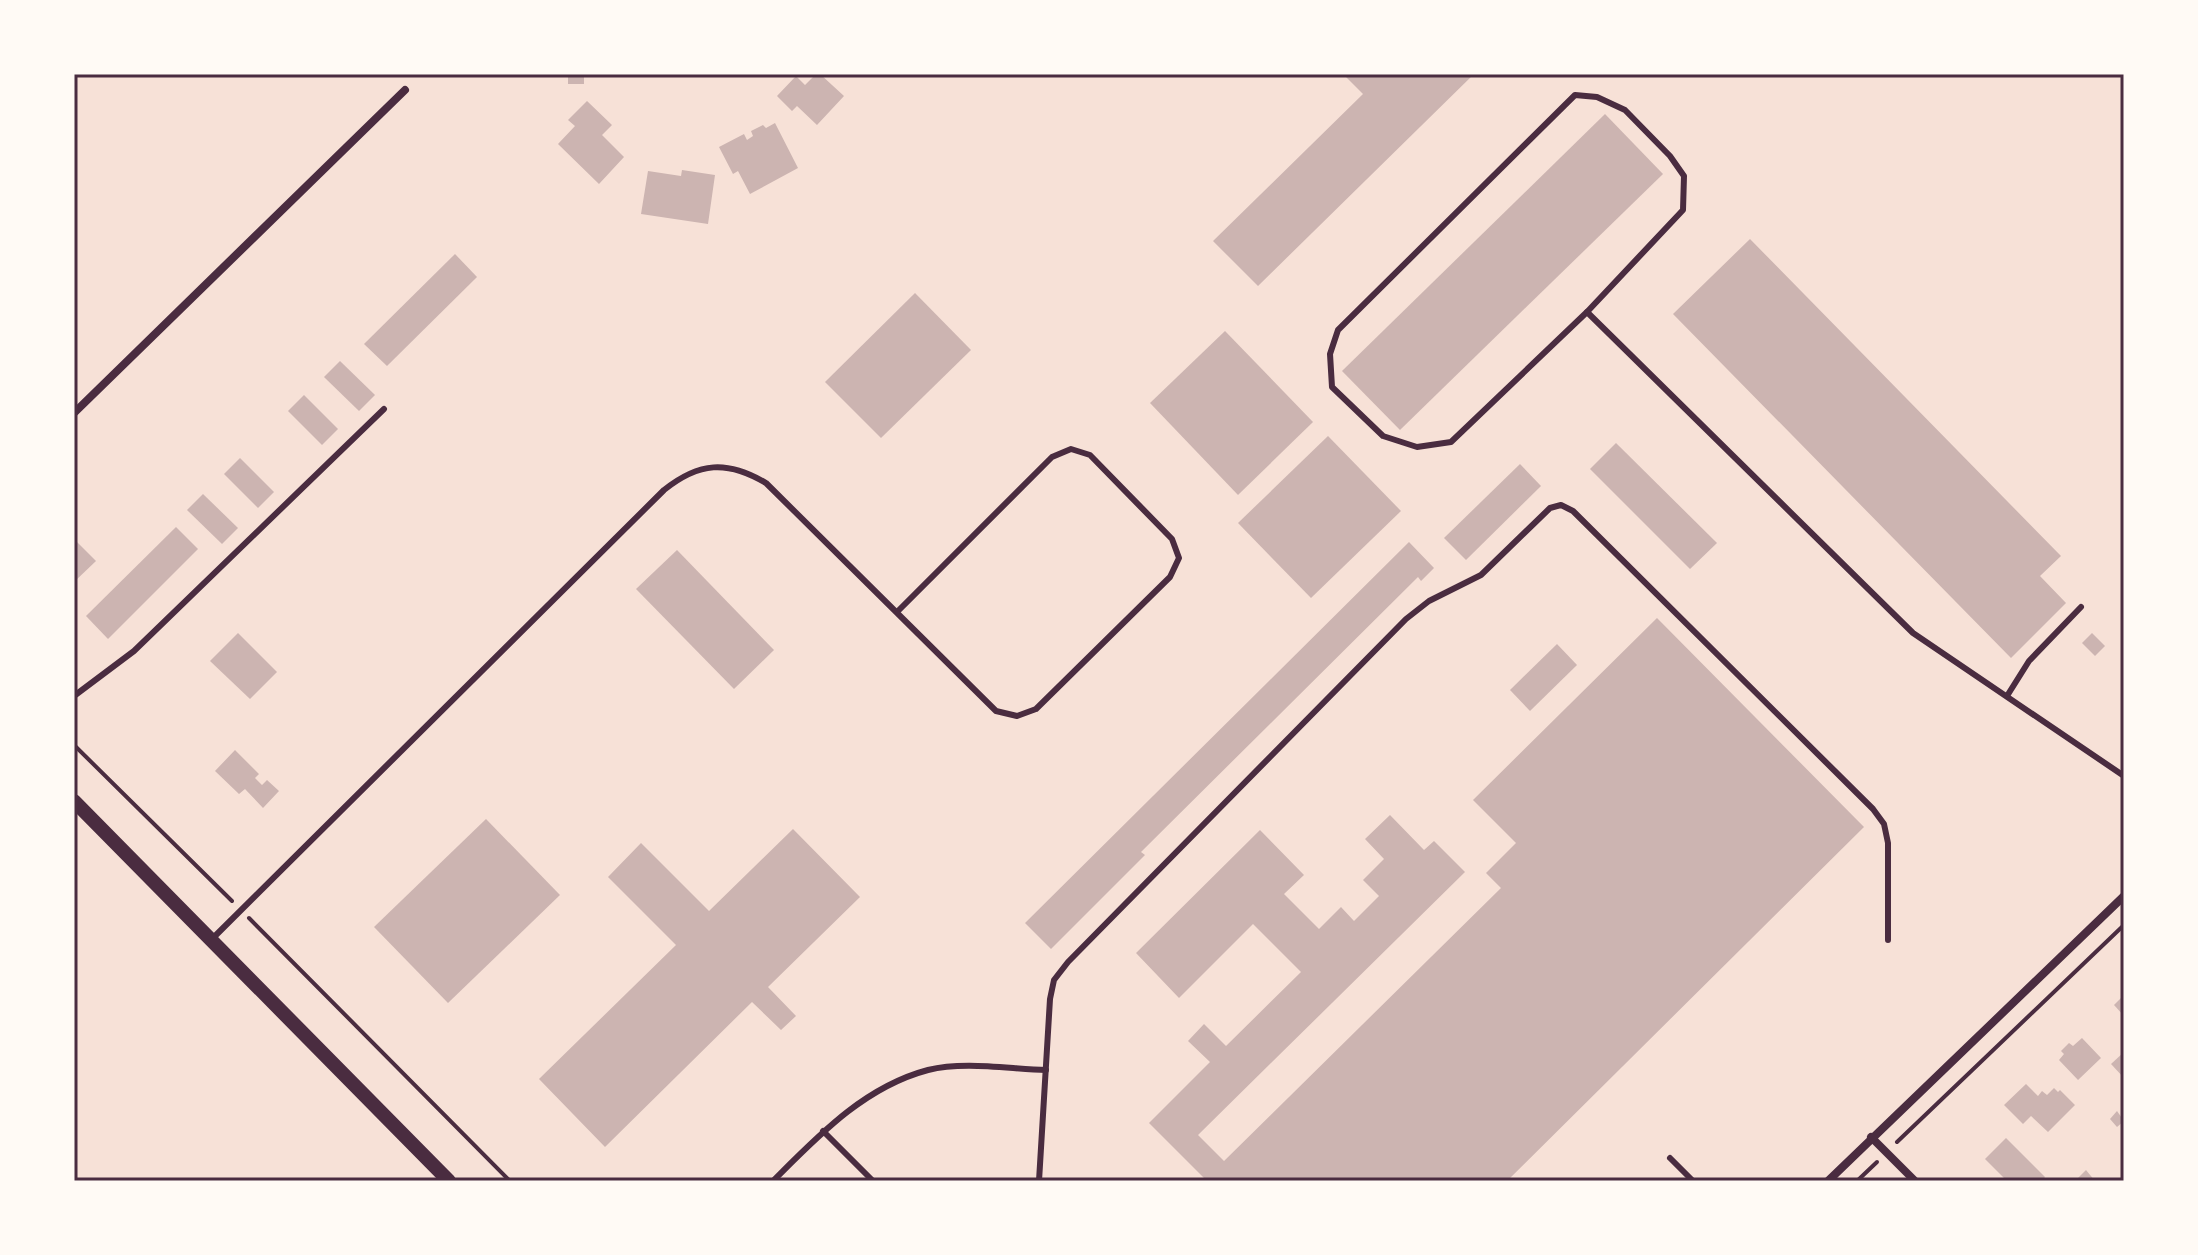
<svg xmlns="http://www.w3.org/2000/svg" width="2198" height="1255" font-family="'Noto Sans',sans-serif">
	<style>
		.building { fill: #ccb4b1 }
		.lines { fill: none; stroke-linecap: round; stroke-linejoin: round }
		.path { stroke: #4a2c40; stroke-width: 4 }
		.service { stroke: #4a2c40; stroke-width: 6 }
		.minor { stroke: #4a2c40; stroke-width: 8 }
		.tertiary { stroke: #4a2c40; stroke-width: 14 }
		.neatline { fill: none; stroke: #4a2c40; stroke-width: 3 }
	</style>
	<rect width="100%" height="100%" fill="#f7e1d7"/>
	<!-- building -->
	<g class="building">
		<rect x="568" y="74" width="16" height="10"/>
		<path d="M 816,74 L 820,74 L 844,96 L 817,125 L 797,106 L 792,111 L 777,96 L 796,76 L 805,85 Z"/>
		<path d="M 1343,74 L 1474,74 L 1258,286 L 1213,241 L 1363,94 Z"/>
		<path d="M 587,101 L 612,125 L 602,135 L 624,157 L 599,184 L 558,144 L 575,126 L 568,120 Z"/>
		<path d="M 1605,114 L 1663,174 L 1400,430 L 1342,371 Z"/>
		<path d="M 775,123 L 798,168 L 750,194 L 738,171 L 733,174 L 719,147 L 744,134 L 747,140 L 753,136 L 751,131 L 763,125 L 766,128 Z"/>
		<path d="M 682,170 L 715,175 L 708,224 L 641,214 L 648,171 L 681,176 Z"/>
		<path d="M 1750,239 L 2061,556 L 2040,576 L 2066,603 L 2011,658 L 1673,314 Z"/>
		<path d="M 455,254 L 477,277 L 387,366 L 364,344 Z"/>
		<path d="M 915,293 L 971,350 L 881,438 L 825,382 Z"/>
		<path d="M 1225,331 L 1313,422 L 1238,495 L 1150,403 Z"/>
		<path d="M 340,361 L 375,395 L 359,411 L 324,377 Z"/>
		<path d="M 304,395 L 338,429 L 322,445 L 288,411 Z"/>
		<path d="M 1328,436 L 1401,511 L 1311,598 L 1238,523 Z"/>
		<path d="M 1616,443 L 1717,543 L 1690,569 L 1590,469 Z"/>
		<path d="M 240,458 L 274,492 L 258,508 L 224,474 Z"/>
		<path d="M 1520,464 L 1541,486 L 1466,560 L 1444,538 Z"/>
		<path d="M 203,494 L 238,528 L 222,544 L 187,510 Z"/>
		<path d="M 176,527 L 198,549 L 108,639 L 86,616 Z"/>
		<path d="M 74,539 L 96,561 L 74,582 Z"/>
		<path d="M 1409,542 L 1434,568 L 1421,581 L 1418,577 L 1141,852 L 1145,855 L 1051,949 L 1025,923 Z"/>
		<path d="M 677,550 L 774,650 L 734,689 L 636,589 Z"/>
		<path d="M 1657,618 L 1864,827 L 1507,1181 L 1200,1181 L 1204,1178 L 1149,1123 L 1210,1062 L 1188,1041 L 1204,1024 L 1226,1046 L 1301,972 L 1253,924 L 1179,998 L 1136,953 L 1260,830 L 1304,875 L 1284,894 L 1319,929 L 1341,907 L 1354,921 L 1379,896 L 1363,880 L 1384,859 L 1365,839 L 1390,815 L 1424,850 L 1434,841 L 1465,872 L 1198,1135 L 1224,1161 L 1501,888 L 1486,873 L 1516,843 L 1473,800 Z"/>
		<path d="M 238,633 L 277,672 L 250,699 L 210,661 Z"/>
		<path d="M 2092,633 L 2105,646 L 2095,656 L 2082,643 Z"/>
		<path d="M 1557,644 L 1577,665 L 1530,711 L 1510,690 Z"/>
		<path d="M 235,750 L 259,774 L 255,778 L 262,785 L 267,780 L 279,791 L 263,808 L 245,789 L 239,794 L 215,771 Z"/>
		<path d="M 486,819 L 560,895 L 448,1003 L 374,927 Z"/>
		<path d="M 793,829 L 860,897 L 768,987 L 796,1016 L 781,1030 L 752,1002 L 605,1147 L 539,1079 L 676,945 L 608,877 L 641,843 L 709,911 Z"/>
		<path d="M 2124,995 L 2124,1016 L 2114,1005 Z"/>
		<path d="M 2082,1038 L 2101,1058 L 2078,1080 L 2059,1060 L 2064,1054 L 2061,1051 L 2069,1043 L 2073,1046 Z"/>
		<path d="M 2124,1052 L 2124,1078 L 2111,1064 Z"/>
		<path d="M 2026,1084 L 2038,1096 L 2042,1091 L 2047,1095 L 2054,1088 L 2058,1092 L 2060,1090 L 2075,1105 L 2048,1132 L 2031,1116 L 2023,1124 L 2004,1105 Z"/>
		<path d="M 2117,1111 L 2124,1121 L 2117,1127 L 2110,1119 Z"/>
		<path d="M 2006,1138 L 2045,1177 L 2042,1181 L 2007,1181 L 1985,1159 Z"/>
		<path d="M 2086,1170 L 2095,1181 L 2081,1181 L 2078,1178 Z"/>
	</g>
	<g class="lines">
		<!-- path -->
		<g class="path">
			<path d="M 74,745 L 232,901"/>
			<path d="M 249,918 L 510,1181"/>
			<path d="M 1897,1142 L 2124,925"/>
			<path d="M 1857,1181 L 1877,1162"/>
		</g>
		<!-- service -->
		<g class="service">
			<path d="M 1575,95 L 1597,97 L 1625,110 L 1670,156 L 1684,176 L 1683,210 L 1587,312 L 1451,442 L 1417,447 L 1383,436 L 1332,387 L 1330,354 L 1338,330 Z"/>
			<path d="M 1587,312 L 1913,633 L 2124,776"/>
			<path d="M 74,696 L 134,651 L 384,409"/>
			<path d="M 2007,696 L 2029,661 L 2081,607"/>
			<path d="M 213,938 L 664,490 C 699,462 727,460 766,483 L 996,711 L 1017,716 L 1036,709 L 1170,577 L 1179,558 L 1172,539 L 1090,455 L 1071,449 L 1052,457 L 897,612"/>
			<path d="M 823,1131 L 873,1181"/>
			<path d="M 1670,1158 L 1693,1181"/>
			<path d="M 773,1181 C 818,1136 864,1087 928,1070 C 964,1061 1009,1069 1046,1070"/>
			<path d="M 1039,1181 L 1050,999 L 1054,980 L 1068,962 L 1406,619 L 1429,601 L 1481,575 L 1550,508 L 1561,505 L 1573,511 L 1873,809 L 1884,824 L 1888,843 L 1888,940"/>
		</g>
		<!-- minor -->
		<g class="minor">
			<path d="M 74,413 L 405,90"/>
			<path d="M 1871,1137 L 1915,1181"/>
			<path d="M 1828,1181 L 2124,896"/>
		</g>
		<!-- tertiary -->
		<path class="tertiary" d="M 74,801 L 449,1181"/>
	</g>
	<!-- border -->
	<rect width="2198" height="1255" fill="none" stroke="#fffaf5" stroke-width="152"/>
	<rect x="76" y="76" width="2046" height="1103" class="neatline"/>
</svg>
